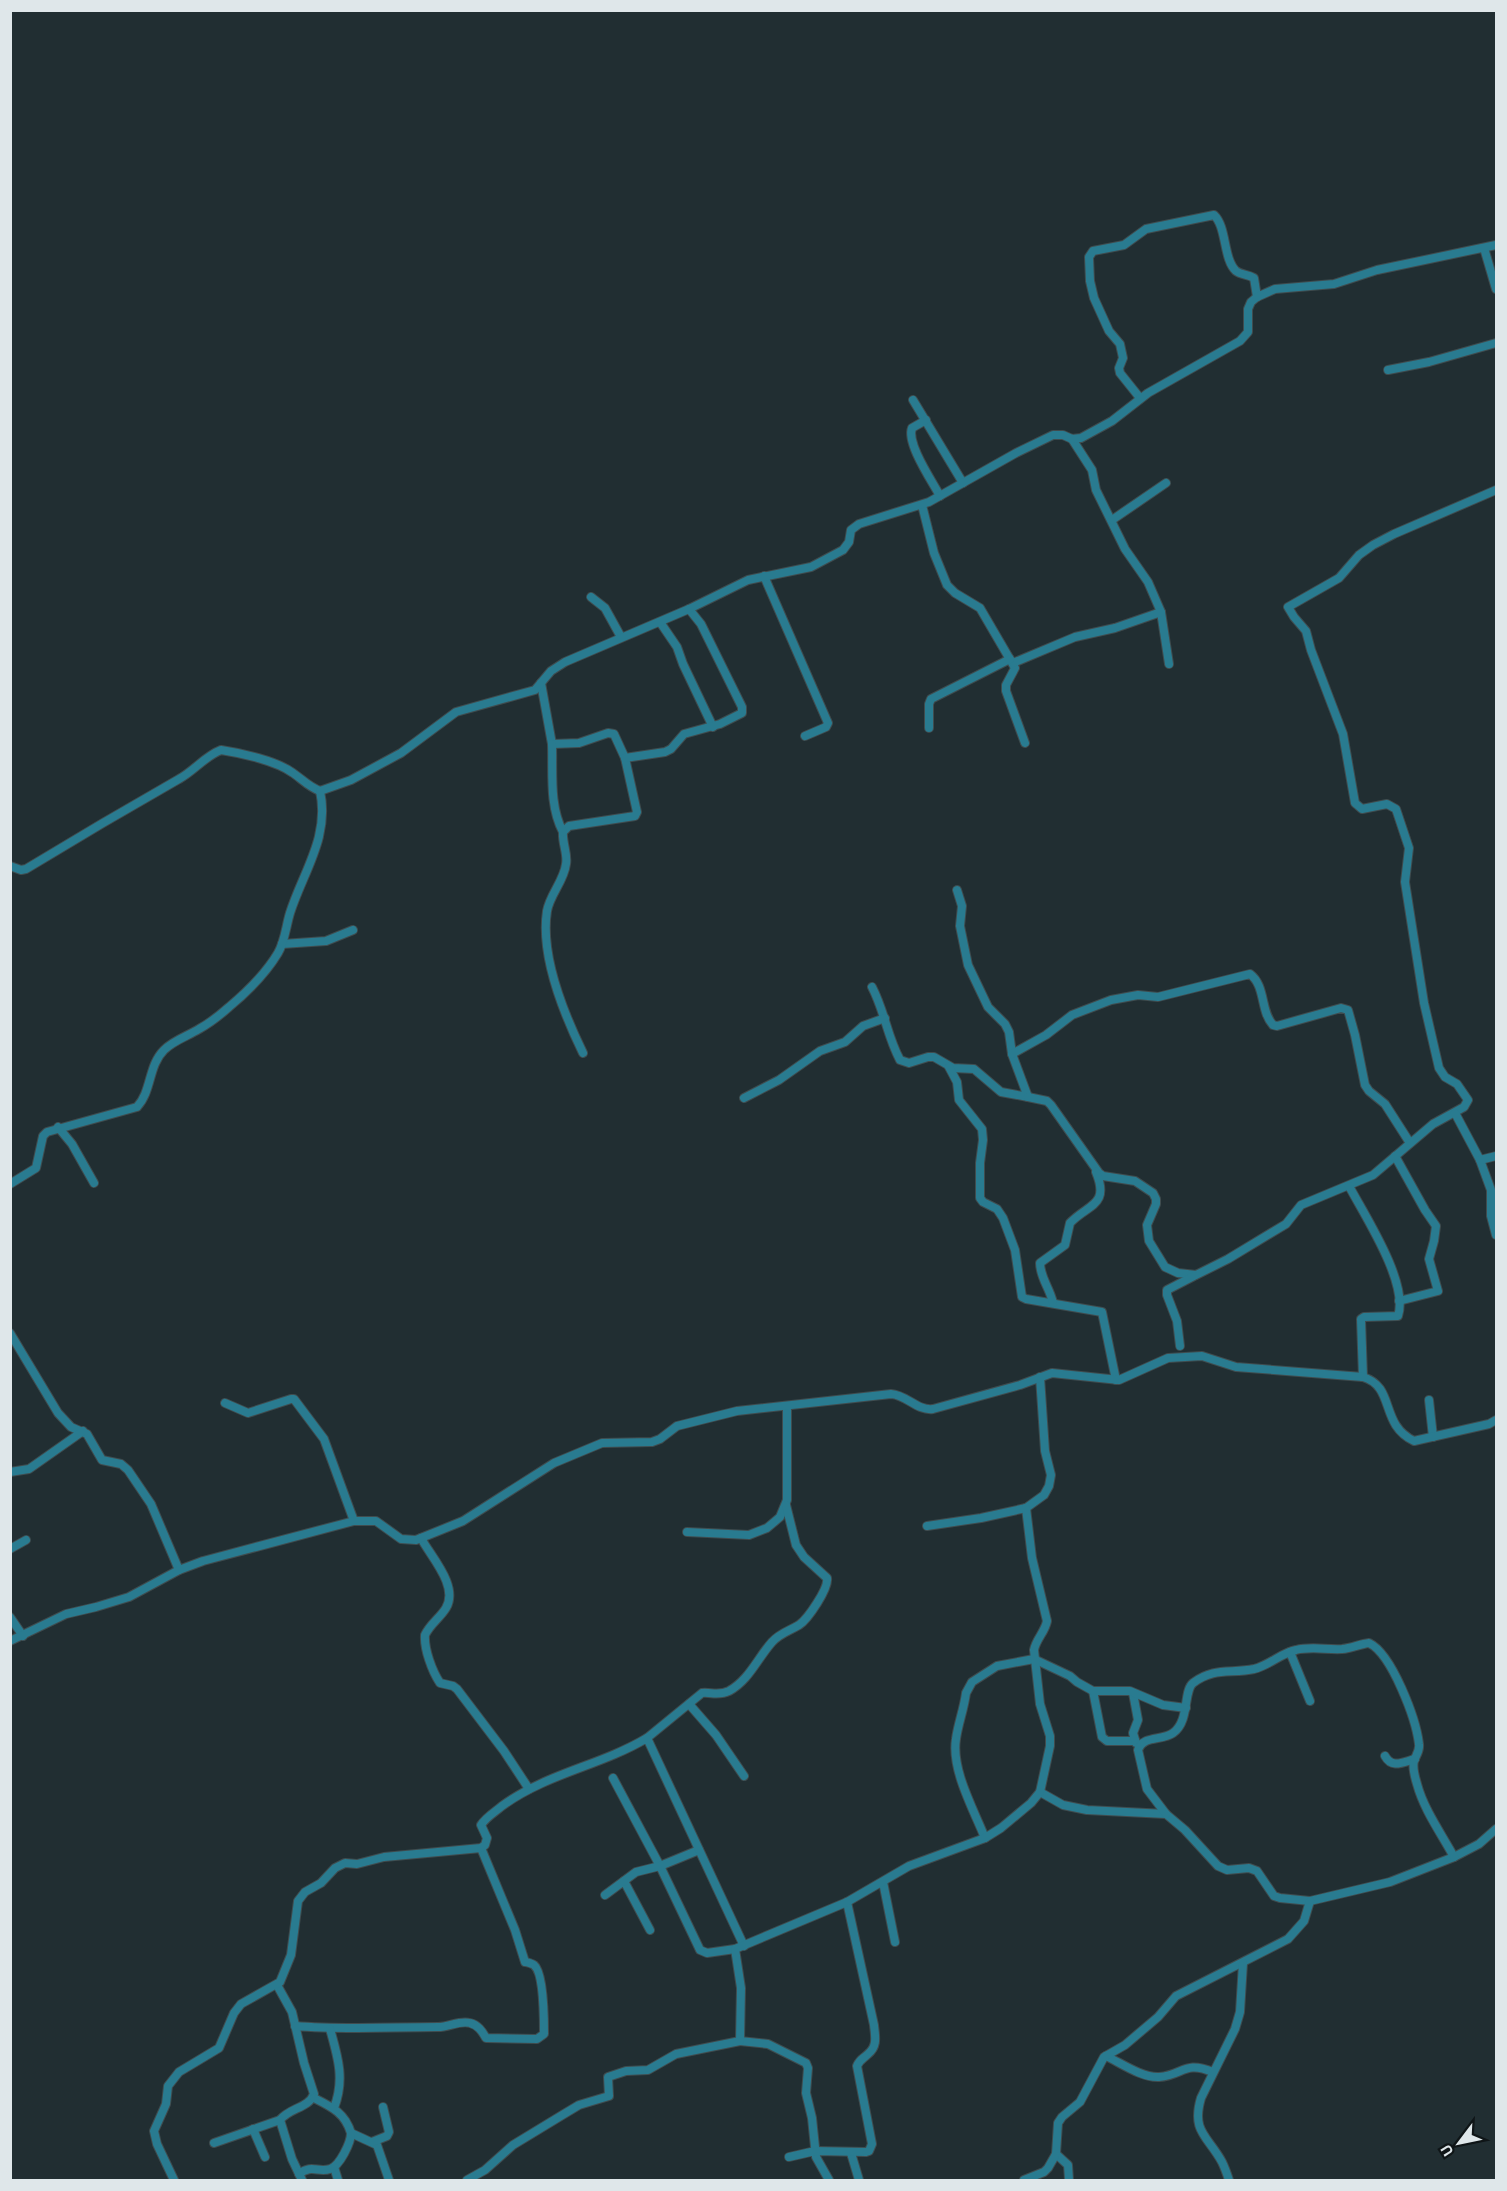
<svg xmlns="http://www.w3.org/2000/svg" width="1507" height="2191" font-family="'Alegreya Sans',sans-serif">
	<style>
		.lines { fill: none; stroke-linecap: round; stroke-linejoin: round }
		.minor-casing { stroke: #3f4c4f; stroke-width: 10 }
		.minor { stroke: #297b90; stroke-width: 8 }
	</style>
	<rect width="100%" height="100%" fill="#212e32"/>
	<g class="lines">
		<!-- minor casing -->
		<g class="minor-casing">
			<g id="minor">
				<path d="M 1484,248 L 1496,289"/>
				<path d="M 1388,370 L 1429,362 L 1496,343"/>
				<path d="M 1140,398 L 1120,373 L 1119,368 L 1123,358 L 1120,344 L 1109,331 L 1094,298 L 1090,281 L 1089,257 L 1093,251 L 1124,245 L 1146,229 L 1214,215 C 1227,227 1223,259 1236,271 C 1241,275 1248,274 1254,278 L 1257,297"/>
				<path d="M 913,400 L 963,483"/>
				<path d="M 926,420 L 912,428 C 906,443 932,481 940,496"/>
				<path d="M 1072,439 L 1092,470 L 1096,490 L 1125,549 L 1148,582 L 1161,612 L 1169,664"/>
				<path d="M 922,505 L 934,553 L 947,585 L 955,593 L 980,608 L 1015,668 L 1006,685 L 1006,691 L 1025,743"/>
				<path d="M 1112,520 L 1166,483"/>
				<path d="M 764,576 L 828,723 L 826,727 L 805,736"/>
				<path d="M 591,597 L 605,608 L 621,637"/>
				<path d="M 660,622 L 677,647 L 683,664 L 713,727"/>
				<path d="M 1013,663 L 1075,637 L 1115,628 L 1161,612"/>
				<path d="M 541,683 L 552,744 L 579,743 L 608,733 L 614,734 L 625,758 L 637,812 L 635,816 L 569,826 L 563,832 C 562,843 568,854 566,864 C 564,881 550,894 547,911 C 540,956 564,1014 583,1053"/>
				<path d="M 929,728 L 929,704 L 931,699 L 1010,659"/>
				<path d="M 552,744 C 553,773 549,806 563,832"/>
				<path d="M 625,758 L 665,752 L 671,749 L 684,734 L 720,724 L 742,713 L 742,707 L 701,624 L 689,609"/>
				<path d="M 10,866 L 21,870 L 26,869 C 77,838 128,808 179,779 C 194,771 205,756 221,750 C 241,753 277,761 293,773 C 303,780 309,787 320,791"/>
				<path d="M 282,944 L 326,941 L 353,930"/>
				<path d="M 872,987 C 885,1012 887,1036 900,1060 L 909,1063 L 928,1057 L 934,1057 L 953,1068 L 974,1069 L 1001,1092 L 1028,1097 L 1012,1054 L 1009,1032 L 1005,1024 L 988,1007 L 968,965 L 960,926 L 962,906 L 957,890"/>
				<path d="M 1012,1054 L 1046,1035 L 1072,1015 L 1111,1000 L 1138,995 L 1158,997 L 1250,974 C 1266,986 1260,1011 1273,1025 L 1277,1026 L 1341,1008 L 1348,1010 L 1355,1035 L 1365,1085 L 1369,1091 L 1385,1104 L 1410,1143"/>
				<path d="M 949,1067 L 957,1082 L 959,1100 L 982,1129 L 983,1140 L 980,1163 L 980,1198 L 983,1202 L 997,1209 L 1003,1218 L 1015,1250 L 1022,1297 L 1026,1299 L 1102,1312 L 1116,1380"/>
				<path d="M 1028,1097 L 1047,1101 L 1051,1105 L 1099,1173 L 1103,1176 L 1135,1181 L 1153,1193 L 1156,1199 L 1156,1204 L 1147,1225 L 1149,1241 L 1165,1267 L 1178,1273 L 1196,1275 L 1228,1259 L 1286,1224 L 1301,1205 L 1373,1175 L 1433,1124 L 1464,1107 L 1468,1100 L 1457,1084 L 1445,1077 L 1439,1068 L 1424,1003 L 1405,882 L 1409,848 L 1396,809 L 1387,804 L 1362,809 L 1355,803 L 1343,734 L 1311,650 L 1306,631 L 1294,617 L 1288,607 L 1339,578 L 1359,555 L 1373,545 L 1394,534 L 1496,490"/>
				<path d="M 744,1098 L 779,1080 L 820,1051 L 845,1042 L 863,1026 L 885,1018"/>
				<path d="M 1455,1113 L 1480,1160 L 1491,1190 L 1491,1216 L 1496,1235"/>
				<path d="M 58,1127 L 72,1144 L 94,1183"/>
				<path d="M 1395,1156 L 1425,1210 L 1436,1226 L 1434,1241 L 1429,1259 L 1438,1291 L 1399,1301"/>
				<path d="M 1480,1160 L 1496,1156"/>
				<path d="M 10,1184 L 36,1168 L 43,1136 L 47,1132 L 137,1107 C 152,1091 148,1066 164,1050 C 174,1040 188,1036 199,1029 C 210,1023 220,1015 229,1007 C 247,992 266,973 278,953 C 285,941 286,926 290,913 C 303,872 330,837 320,791 L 351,780 L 401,753 L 456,712 L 535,690 L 551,671 L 565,662 L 689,609 L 748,580 L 811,567 L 843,550 L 849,542 L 851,530 L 859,524 L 929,502 L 1016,453 L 1053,435 L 1063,435 L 1072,439 L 1081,438 L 1112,421 L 1148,393 L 1240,341 L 1248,332 L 1248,309 L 1251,302 L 1257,297 L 1275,289 L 1334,284 L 1377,270 L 1496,245"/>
				<path d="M 1349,1186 C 1365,1216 1409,1283 1398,1316 L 1364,1317 L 1361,1319 L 1363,1377"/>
				<path d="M 1053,1303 C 1050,1288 1040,1278 1040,1263 L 1065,1245 L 1070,1223 C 1088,1204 1110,1206 1096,1172"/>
				<path d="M 10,1333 L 58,1413 L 71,1427 L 87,1434 L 102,1460 L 121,1464 L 128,1470 L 151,1504 L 179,1570"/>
				<path d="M 1180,1346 L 1177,1321 L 1167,1295 L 1167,1290 L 1194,1276"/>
				<path d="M 1429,1400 L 1433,1437"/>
				<path d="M 225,1403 L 248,1413 L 291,1399 L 294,1399 L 324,1439 L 354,1521"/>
				<path d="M 10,1472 L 29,1469 L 83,1431"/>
				<path d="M 927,1526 L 981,1518 L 1026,1508 L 1044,1495 L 1049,1486 L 1051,1475 L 1045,1451 L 1040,1377"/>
				<path d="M 687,1532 L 749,1535 L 767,1528 L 780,1517 L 787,1500 L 787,1406"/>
				<path d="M 421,1538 C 431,1557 459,1586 446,1608 C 440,1618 430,1624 425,1635 C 424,1649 432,1671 440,1683 L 453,1686 L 457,1689 L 504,1751 L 529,1789"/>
				<path d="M 10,1549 L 26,1540"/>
				<path d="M 10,1617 L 23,1636"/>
				<path d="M 10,1641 L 66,1614 L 96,1607 L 129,1597 L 179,1570 L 203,1561 L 354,1521 L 376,1521 L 401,1539 L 416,1540 L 463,1521 L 554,1463 L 602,1443 L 652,1442 L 660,1439 L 677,1426 L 737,1411 L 891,1394 C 907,1395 917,1411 933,1409 L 1020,1385 L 1052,1373 L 1119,1380 L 1168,1358 L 1202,1356 L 1236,1367 L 1363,1377 C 1396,1387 1379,1424 1414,1441 L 1489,1424 L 1496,1420"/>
				<path d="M 1290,1652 L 1310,1701"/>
				<path d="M 1093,1691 L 1102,1737 L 1107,1741 L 1135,1741"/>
				<path d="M 1133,1693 L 1138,1720 L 1133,1733 L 1136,1743"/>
				<path d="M 689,1704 L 716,1735 L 744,1776"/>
				<path d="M 647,1738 L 702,1693 C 711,1692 719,1696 729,1691 C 749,1680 757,1659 772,1642 C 780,1633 789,1631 799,1625 C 808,1619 829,1588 827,1578 L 804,1557 L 796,1545 L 786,1505"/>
				<path d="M 1385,1756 C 1392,1769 1403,1762 1415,1759"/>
				<path d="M 613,1778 L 660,1866 L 700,1950 L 707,1953 L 735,1949"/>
				<path d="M 1040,1792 L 1063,1805 L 1087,1810 L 1166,1814 L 1185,1830 L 1218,1866 L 1227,1870 L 1249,1868 L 1257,1871 L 1274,1896 L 1280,1898 L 1310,1901 L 1390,1882 L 1454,1857 L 1479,1844 L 1496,1829"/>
				<path d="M 1166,1814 L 1147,1789 L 1138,1750 C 1143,1735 1162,1741 1173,1733 C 1190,1721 1183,1691 1193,1683 C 1214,1667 1231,1674 1254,1669 C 1270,1665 1281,1653 1296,1650 C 1311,1646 1327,1650 1342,1649 C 1352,1648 1360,1644 1369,1643 C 1392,1654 1416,1719 1419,1744 C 1420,1751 1416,1755 1414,1761 C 1412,1768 1415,1777 1417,1784 C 1424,1810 1441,1833 1454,1857"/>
				<path d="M 985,1838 C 974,1810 951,1770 956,1739 C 958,1724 964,1709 966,1693 L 972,1682 L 997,1666 L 1034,1659 L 1070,1676 L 1077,1682 L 1093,1691 L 1130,1691 L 1163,1705 L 1186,1708"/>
				<path d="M 624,1881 L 650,1930"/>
				<path d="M 883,1882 L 895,1942"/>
				<path d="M 605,1895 L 636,1872 L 660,1866 L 699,1850"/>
				<path d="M 277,1985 L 292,2012 L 304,2063 L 314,2094 C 309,2108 289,2108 280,2120 L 292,2159 L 302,2180"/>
				<path d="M 295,2026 C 343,2030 391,2027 438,2027 C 449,2027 460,2020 470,2023 C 478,2025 482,2031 486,2038 L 537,2039 L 544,2034 C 544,2021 544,1973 534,1965 C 533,1964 527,1962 525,1962 L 515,1930 L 481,1848"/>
				<path d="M 330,2029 C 338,2057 345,2080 334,2108"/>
				<path d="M 740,2041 L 768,2044 L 806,2063 L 808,2068 L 806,2093 L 812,2118 L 816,2157 L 829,2180"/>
				<path d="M 1106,2056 C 1121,2063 1142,2078 1159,2077 C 1184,2075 1184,2060 1213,2072"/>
				<path d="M 314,2098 C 332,2107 345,2113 351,2133 L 377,2145 L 389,2180"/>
				<path d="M 253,2129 L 265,2157"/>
				<path d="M 372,2142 L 387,2136 L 389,2132 L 383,2107"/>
				<path d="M 214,2143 L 280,2120"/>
				<path d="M 851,2153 L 859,2180"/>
				<path d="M 1056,2154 L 1068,2165 L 1069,2180"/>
				<path d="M 789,2157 L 815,2151 L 866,2152 L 869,2151 L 872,2144 L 857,2066 C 860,2059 863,2059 868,2054 C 878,2046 875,2036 874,2025 L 847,1902"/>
				<path d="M 334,2167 L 338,2180"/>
				<path d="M 299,2174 C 312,2164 318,2173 330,2169 C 340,2166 351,2142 351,2133"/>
				<path d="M 174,2180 L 157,2144 L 154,2131 L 166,2104 L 168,2086 L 179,2072 L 219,2048 L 234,2013 L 241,2004 L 280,1982 L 291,1955 L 298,1901 L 305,1892 L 321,1883 L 335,1868 L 345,1863 L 357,1864 L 384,1857 L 481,1848 L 485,1845 L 487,1838 L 481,1825 C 486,1817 495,1812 502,1806 C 547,1773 600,1766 647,1738 L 744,1946"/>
				<path d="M 467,2180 L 485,2170 L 513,2145 L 564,2114 L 579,2105 L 609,2096 L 608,2077 L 626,2071 L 648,2070 L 676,2054 L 740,2041 L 741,1988 L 735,1949 L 847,1902 L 909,1866 L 985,1838 L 1001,1828 L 1031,1803 L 1040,1792 L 1050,1746 L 1050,1736 L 1040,1704 L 1034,1650 C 1036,1639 1045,1632 1047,1621 L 1032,1558 L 1026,1508"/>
				<path d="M 1024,2180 L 1044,2172 L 1048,2168 L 1056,2154 L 1058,2123 L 1062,2117 L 1080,2102 L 1104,2057 L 1125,2045 L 1158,2017 L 1176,1996 L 1288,1939 L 1304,1921 L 1310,1901"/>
				<path d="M 1229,2180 C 1227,2174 1225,2168 1222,2162 C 1208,2136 1191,2132 1201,2098 L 1235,2029 L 1240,2012 L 1243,1963"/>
			</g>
		</g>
		<!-- minor -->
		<use href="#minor" class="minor"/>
	</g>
	<!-- border -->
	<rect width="1507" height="2191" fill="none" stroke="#dfe7ea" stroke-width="24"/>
	<!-- north arrow -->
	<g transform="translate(1459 2143) rotate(238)" stroke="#0f1517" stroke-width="4.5" paint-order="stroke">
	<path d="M0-4.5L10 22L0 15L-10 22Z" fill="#dfe7ea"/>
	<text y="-9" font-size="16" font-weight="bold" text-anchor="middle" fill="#dfe7ea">U</text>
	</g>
</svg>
